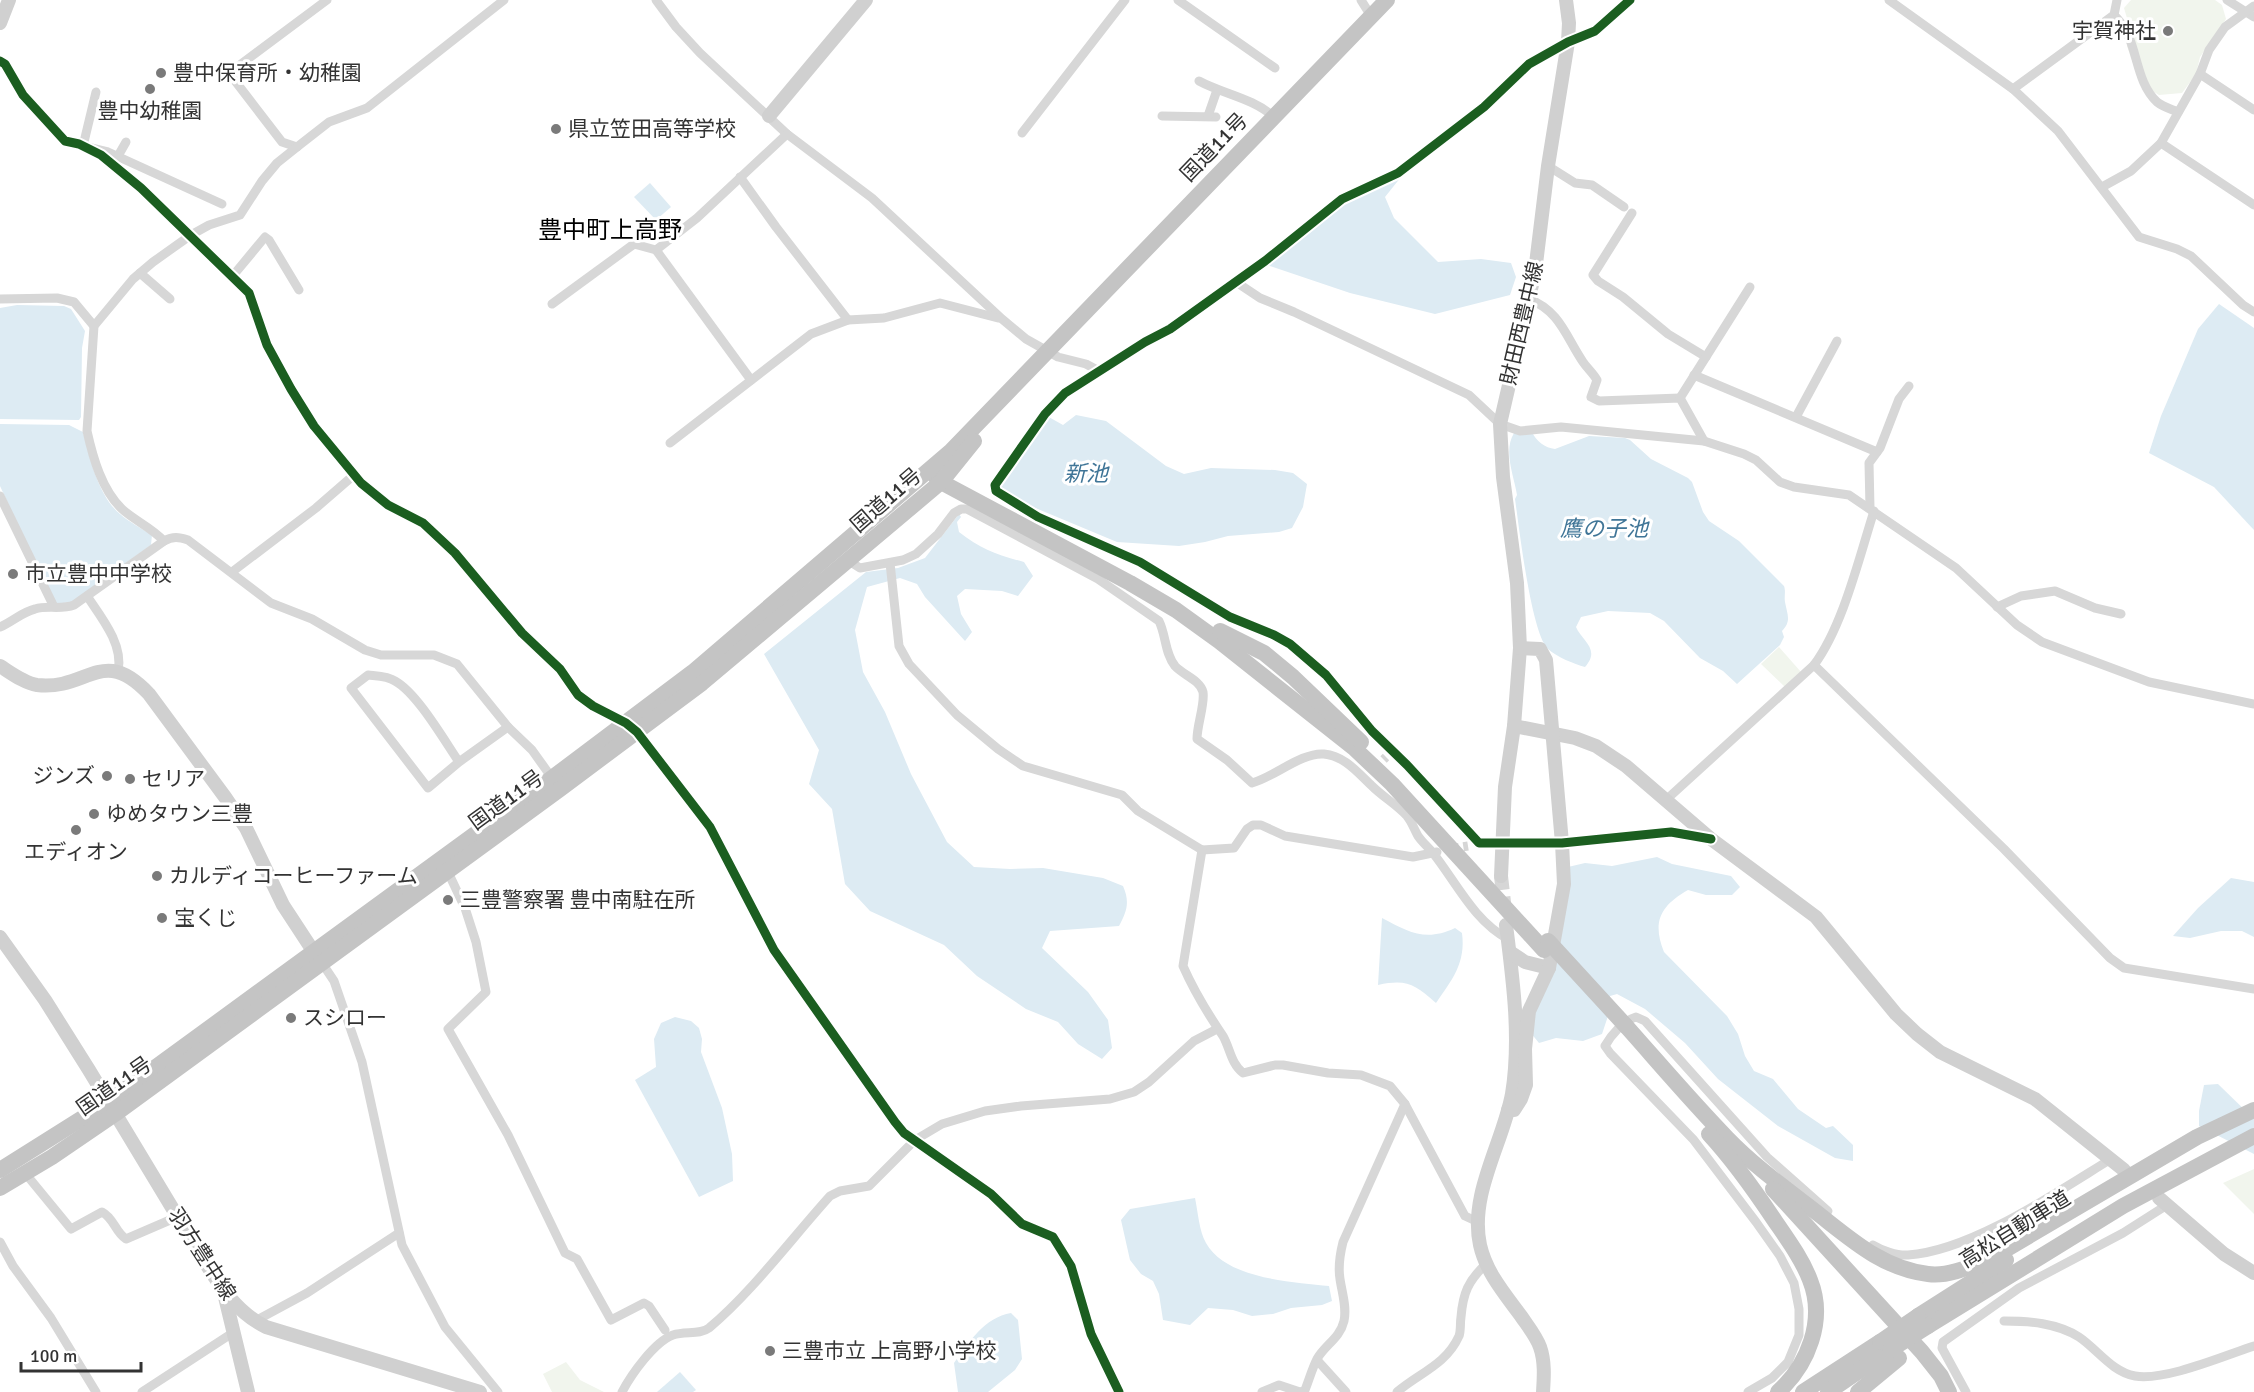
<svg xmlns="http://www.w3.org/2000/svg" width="2254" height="1392" font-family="Signika,'Noto Sans JP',sans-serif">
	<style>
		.green { fill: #f1f5ed }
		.water { fill: #ddebf3 }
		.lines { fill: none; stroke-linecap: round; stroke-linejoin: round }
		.street-tunnel { stroke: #d6d6d6; stroke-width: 9; stroke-dasharray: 9 4.5; stroke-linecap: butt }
		.secondary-tunnel { stroke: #d6d6d6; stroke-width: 14; stroke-dasharray: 14 7; stroke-linecap: butt }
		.street { stroke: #d7d7d7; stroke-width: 9 }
		.secondary { stroke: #d0d0d0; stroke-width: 14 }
		.highway { stroke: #c4c4c4; stroke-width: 16 }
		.highway-bridge { stroke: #c4c4c4; stroke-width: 16 }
		.cycleway-casing { stroke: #fff; stroke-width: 13 }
		.cycleway { stroke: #1b5e20; stroke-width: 9 }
		.poi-dot { fill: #7a7a7a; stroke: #fff; stroke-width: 2 }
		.labels { text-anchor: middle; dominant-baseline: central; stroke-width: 6; stroke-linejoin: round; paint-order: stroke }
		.poi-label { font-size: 21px; fill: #333; stroke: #fff; text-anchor: start }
		.street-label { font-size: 21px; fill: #333; stroke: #fff }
		.water-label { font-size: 22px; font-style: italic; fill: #3f7597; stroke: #fff }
		.quarter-label { font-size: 24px; fill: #000; stroke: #fff }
	</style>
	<rect width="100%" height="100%" fill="#fff"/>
	<!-- green -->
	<g class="green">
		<path d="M 2131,0 L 2215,0 L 2222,5 L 2226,19 L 2200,57 L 2196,74 L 2182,93 L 2159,95 L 2140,83 L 2127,46 L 2129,25 L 2124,8 Z"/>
		<path d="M 1779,647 L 1801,672 L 1786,688 L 1761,664 Z"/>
		<path d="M 2254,1169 L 2254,1214 L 2223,1183 Z"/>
		<path d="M 566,1362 L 580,1380 L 604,1392 L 552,1392 L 543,1374 Z"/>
	</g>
	<!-- water -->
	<g class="water">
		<path d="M 1401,177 L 1385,197 L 1394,218 L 1438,262 L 1481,259 L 1511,263 L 1516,277 L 1510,295 L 1435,314 L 1350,293 L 1267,265 L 1351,199 Z"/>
		<path d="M 650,183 L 671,207 L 656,220 L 634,197 Z"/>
		<path d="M 2219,304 L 2254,328 L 2254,530 L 2214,487 L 2149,453 L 2161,416 L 2198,329 Z"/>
		<path d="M 17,305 L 64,306 L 71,309 L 85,331 L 82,348 L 81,417 L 79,420 L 0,419 L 0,308 Z"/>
		<path d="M 1076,415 L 1106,421 L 1166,466 L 1184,474 L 1211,468 L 1275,470 L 1293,473 L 1307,484 L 1303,507 L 1292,528 L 1279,532 L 1228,536 L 1205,542 L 1179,546 L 1117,542 L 1021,502 L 1000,488 L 1047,416 L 1063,425 Z"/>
		<path d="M 0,424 L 69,425 L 83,432 C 90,458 98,496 120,514 C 129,522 141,528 152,535 L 151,545 L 72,602 L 55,604 L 0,486 Z"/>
		<path d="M 1532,432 C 1536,441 1545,448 1555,449 L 1589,436 L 1625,438 L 1630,440 L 1651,459 L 1688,478 L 1692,482 L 1703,512 L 1709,521 L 1739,541 L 1784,586 C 1786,592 1784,596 1785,602 C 1787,614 1792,621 1782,631 L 1784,637 L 1780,645 L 1737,684 L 1723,671 L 1700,658 L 1664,621 L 1650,613 L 1608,611 L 1581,617 L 1576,627 C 1582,641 1601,649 1585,667 C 1574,664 1557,657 1548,649 C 1531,633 1519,526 1515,499 L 1517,495 C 1514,476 1503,451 1514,433 Z"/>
		<path d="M 959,514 L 961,517 L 957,522 L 959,532 C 981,549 997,555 1024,562 L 1033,576 L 1018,596 L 1002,591 L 965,589 L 957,596 L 961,614 L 972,632 L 965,641 L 925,597 L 917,584 L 900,578 L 867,587 L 855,630 L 863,672 L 885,712 L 911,774 L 947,842 L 974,867 L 1010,869 L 1043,868 L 1103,878 L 1123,886 C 1130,902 1127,911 1119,926 L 1050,931 L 1042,948 L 1088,992 L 1108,1020 L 1112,1048 L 1102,1059 L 1078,1044 L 1058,1022 L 1026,1009 L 977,976 L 944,945 L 870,911 L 845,884 L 832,809 L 809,784 L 819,750 L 764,654 L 866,572 L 898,568 L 925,558 Z"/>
		<path d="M 1657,857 L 1672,864 L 1731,876 L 1740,887 L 1732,895 L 1706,895 L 1688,890 C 1660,906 1652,922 1664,952 L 1727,1016 L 1738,1034 L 1745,1056 L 1754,1071 L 1773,1079 L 1798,1109 L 1826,1128 L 1833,1126 L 1853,1145 L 1853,1161 L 1835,1158 L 1778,1126 L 1718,1079 L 1685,1043 L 1645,1009 L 1617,994 L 1610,996 L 1609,1013 L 1602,1034 L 1583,1041 L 1556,1038 L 1539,1043 L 1530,1032 L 1568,867 L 1585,863 L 1612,866 Z"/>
		<path d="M 2231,878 L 2254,882 L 2254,937 L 2242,931 L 2221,931 L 2190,938 L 2173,936 L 2198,908 Z"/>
		<path d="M 1382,918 C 1408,932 1426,942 1455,928 L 1462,933 C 1466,963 1452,980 1436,1003 C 1414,984 1407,979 1378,985 Z"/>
		<path d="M 675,1017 L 691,1021 L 699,1028 L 702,1039 L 701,1052 L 722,1108 L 732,1154 L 733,1181 L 699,1197 L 635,1080 L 656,1067 L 654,1039 L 661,1023 Z"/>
		<path d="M 2218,1084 L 2254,1119 L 2254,1154 L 2199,1126 L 2199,1111 L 2204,1085 Z"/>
		<path d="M 1195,1198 C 1198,1212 1199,1231 1206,1243 C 1226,1279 1292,1282 1329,1286 L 1332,1301 L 1322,1305 L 1291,1308 L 1273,1314 L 1252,1316 L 1233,1310 L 1208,1308 L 1190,1325 L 1163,1320 L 1159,1294 L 1153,1281 L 1141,1274 L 1130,1260 L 1121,1220 L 1130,1209 Z"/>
		<path d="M 1011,1313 L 1018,1320 L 1022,1359 L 1015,1370 L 988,1392 L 958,1392 L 954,1363 C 968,1343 985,1317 1011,1313 Z"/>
		<path d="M 680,1372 L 696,1390 L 693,1392 L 657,1392 Z"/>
	</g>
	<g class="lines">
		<!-- street-tunnel -->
		<g class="street-tunnel">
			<path d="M 1374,769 L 1386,757"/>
			<path d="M 1450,849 L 1468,846"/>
		</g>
		<!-- secondary-tunnel -->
		<path class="secondary-tunnel" d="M 1501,876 L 1505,911"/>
		<!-- street -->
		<g class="street">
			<path d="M 656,0 L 676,27 L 700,53 L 744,94 L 787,134 L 872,198 L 1002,319 L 1026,339 L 1058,357 L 1086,364 L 1099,371"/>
			<path d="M 1178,0 L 1275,68"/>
			<path d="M 1361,0 L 1371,16"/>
			<path d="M 1630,0 L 1595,31 L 1568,42 L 1529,64 L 1484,107 L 1398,173 L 1342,199 L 1265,261 L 1170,329 L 1145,342 L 1065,393 L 1045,414 L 995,485 L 996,491 L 1038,517 L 1140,562 L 1230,617 L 1274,635 L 1290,644 L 1326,675 L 1372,731 L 1407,765 L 1479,843 L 1562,843 L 1671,832 L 1708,838"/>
			<path d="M 1889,0 L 2013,89 L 2058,131 L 2139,237 L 2177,249 L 2191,256 L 2243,305 L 2254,312"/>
			<path d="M 2227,0 L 2254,17"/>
			<path d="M 2114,15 C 2140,39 2132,78 2157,102 C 2163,107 2171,109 2178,112"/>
			<path d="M 0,61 L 5,64 L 23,95 L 65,141 L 79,144 L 101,155 L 141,188 L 249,293 L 267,345 L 291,389 L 314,426 L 361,483 L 388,505 L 423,523 L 455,553 L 522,633 L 560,669 L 578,695 L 593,706 L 626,723 L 637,732 L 710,827 L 774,950 L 895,1122 L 904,1133 L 991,1194 L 1022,1224 L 1053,1237 L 1071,1266 L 1091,1334 L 1119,1392"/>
			<path d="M 2200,74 L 2254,110"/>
			<path d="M 1199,81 C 1223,94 1253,98 1274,117"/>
			<path d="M 2013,89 L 2114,15 L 2117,0"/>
			<path d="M 96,92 L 83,146 L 108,152 L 222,204"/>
			<path d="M 1162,116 L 1216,117"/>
			<path d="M 1208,116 L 1217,90"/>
			<path d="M 1022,133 L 1125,0"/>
			<path d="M 2161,143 L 2254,205"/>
			<path d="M 297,147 L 282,142 L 229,73 L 327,0"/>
			<path d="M 118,156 L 126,142"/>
			<path d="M 1548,166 L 1575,183 L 1592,185 L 1624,207"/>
			<path d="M 740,177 L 776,227 L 848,320"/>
			<path d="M 2102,187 L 2131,171 L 2161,143 L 2200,74 L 2209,50 L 2225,27 L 2254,6"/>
			<path d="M 1632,213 L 1593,275 L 1598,281 L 1623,297 L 1668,334 L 1706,357"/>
			<path d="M 656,250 L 697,218 L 787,134"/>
			<path d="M 140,273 L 170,299"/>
			<path d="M 231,278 L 265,237 L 269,240 L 299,290"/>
			<path d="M 1236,282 L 1260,298 L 1294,312 L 1469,395 L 1500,424 L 1520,431 L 1561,427 L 1704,441 L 1744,454 L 1756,460 L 1780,482 L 1794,487 L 1849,495 L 1956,568 L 2017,625 L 2042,642 L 2149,682 L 2254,704"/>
			<path d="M 0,299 L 57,298 L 74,302 L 94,326"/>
			<path d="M 1529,299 C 1560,311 1566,337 1583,362 C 1587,368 1593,373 1597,380 L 1591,397 L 1599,401 L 1680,398 L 1704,441"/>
			<path d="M 552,304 L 634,244 L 656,250 L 751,380"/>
			<path d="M 1694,375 L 1877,452"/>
			<path d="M 1680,398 L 1750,287"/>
			<path d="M 1796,417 L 1837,341"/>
			<path d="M 670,443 L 811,334 L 848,320 L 884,318 L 940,303 L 998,318"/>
			<path d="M 0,496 L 54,607"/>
			<path d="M 1870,508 L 1869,463 L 1880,448 L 1899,399 L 1909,386"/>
			<path d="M 164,541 C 151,527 135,521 122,509 C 102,490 93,458 87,431 L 94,326 L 133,279 L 153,262 L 191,235 L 209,225 L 240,215 L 262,181 L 277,163 L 297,147 L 329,122 L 367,108 L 504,0"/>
			<path d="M 849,561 L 860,568 L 903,560 L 916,554 L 938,534 L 954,513 L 961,509 L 967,509 L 1098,579 L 1159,621 C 1166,635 1165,654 1175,666 C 1183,675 1200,680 1203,692 C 1205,704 1197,725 1197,739 L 1227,760 L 1252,783 C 1274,777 1302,752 1324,754 C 1345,756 1358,773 1372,786 C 1383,797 1396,804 1407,816 C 1412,822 1414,829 1418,836 C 1422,842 1428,847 1433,853 C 1456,882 1474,921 1508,939"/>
			<path d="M 890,563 L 899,646 L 909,664 L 957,715 L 998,749 L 1023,766 L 1122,795 L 1138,811 L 1202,850 L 1234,848 L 1247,829 L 1253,825 L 1261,825 L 1285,836 L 1413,857 L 1437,852"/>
			<path d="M 232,572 L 316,508 L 354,475"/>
			<path d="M 87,596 C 101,617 124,645 118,671"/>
			<path d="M 1997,607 L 2021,596 L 2055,591 L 2095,608 L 2121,614"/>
			<path d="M 0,627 C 12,622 22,612 35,609 C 48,605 61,610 74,605 L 164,541 C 173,536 179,537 188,540 L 271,603 L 312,619 L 365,650 L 381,655 L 434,655 L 457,664 L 508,727 L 532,750 L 552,778"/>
			<path d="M 1814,665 L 2004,849 L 2110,958 L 2124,968 L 2254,989"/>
			<path d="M 459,762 C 444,740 417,693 395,681 C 388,676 377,676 368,675 L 351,688 L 428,788 L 459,762 L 508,727"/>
			<path d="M 1667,799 L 1814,665 C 1843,626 1859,558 1874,511"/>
			<path d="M 1202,850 L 1183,966 C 1194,991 1208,1014 1223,1036 C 1230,1048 1231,1064 1243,1073 L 1275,1065 L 1283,1065 L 1328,1073 L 1361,1075 L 1390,1086 L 1405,1104 L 1465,1216 L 1478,1222"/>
			<path d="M 447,870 L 465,908 L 476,942 L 486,992 L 448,1029 L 508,1135 L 565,1253 L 577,1259 L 611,1320 L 644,1303 L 649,1306 L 665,1330"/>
			<path d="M 322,963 L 334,981 L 362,1062 L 402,1245 L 445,1327 L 498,1392"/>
			<path d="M 25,1173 L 71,1229 L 102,1212 C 114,1218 115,1232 126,1239 L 177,1217"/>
			<path d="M 0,1242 L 13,1266 L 51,1318 L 96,1392"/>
			<path d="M 1873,1245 C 1881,1250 1897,1256 1908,1255 C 1971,1251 2057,1192 2111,1159"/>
			<path d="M 255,1321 L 307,1293 L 399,1233"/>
			<path d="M 2004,1321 C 2029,1321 2057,1323 2079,1337 C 2097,1349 2112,1372 2135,1376 C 2166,1381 2223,1356 2254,1346"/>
			<path d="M 1317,1360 L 1346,1392"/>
			<path d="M 142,1392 L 234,1332"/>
			<path d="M 622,1392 C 631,1375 654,1342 673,1335 C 685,1331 700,1335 709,1328 C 752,1292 792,1238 830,1196 L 840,1191 L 869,1186 L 915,1140 L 942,1124 L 985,1111 L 1021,1106 L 1110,1099 L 1134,1092 L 1149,1082 L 1194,1041 L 1217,1029"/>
			<path d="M 1262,1392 L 1279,1385 L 1300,1392"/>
			<path d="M 1301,1392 L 1305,1390 C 1309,1380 1312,1369 1317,1359 C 1325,1345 1340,1338 1344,1321 C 1347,1307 1342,1293 1340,1279 C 1338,1267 1340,1254 1343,1242 L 1405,1104"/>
			<path d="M 1397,1392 C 1419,1373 1446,1365 1459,1336 C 1461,1331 1460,1323 1461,1317 C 1463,1293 1468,1281 1486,1264"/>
			<path d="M 1748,1392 L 1772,1378 L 1788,1362 L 1799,1335 L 1799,1309 L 1794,1283 L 1780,1256 L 1756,1222 L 1693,1139 L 1610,1053 L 1605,1046 C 1611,1035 1623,1021 1636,1017 L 1645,1021 L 1767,1157 L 1828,1211"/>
			<path d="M 1966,1392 L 1942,1348 L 1943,1342 L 2019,1288 L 2123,1233 L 2167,1205"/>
		</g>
		<!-- secondary -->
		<g class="secondary">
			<path d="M 0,23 L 9,0"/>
			<path d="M 769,116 L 866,0"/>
			<path d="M 0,666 C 11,673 24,683 37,685 C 88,691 102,644 149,694 L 225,797 L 246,828 L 283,905 L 319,960"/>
			<path d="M 1514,726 L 1575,738 L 1596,746 L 1626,766 L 1711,839 L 1816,917 L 1896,1014 L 1917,1034 L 1940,1052 L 2035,1099 L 2124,1170"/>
			<path d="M 1501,876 L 1505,787 L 1514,726 L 1520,648 L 1517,583 L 1503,477 L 1500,424 L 1535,272 L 1548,166 L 1568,42 L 1569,23 L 1566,0"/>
			<path d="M 1506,925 C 1513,980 1521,1039 1512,1094 C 1503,1143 1469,1194 1480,1245 C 1486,1272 1504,1293 1521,1316 C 1527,1325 1536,1336 1540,1347 C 1545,1361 1544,1377 1543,1392"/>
			<path d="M 0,937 L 45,1000 L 89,1070 L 203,1259 C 220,1286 236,1312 266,1327 L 480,1392"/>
			<path d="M 1510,952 L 1525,962 L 1549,968"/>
			<path d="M 1508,1110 L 1514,1110 L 1521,1099 L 1526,1085 L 1525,1049 L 1529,1011 L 1549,968 L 1564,884 L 1562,843 L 1546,660 L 1540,649 L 1520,648"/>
			<path d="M 2159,1198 L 2224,1254 L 2254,1273"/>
			<path d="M 225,1297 L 248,1392"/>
		</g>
		<!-- highway -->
		<g class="highway">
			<path d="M 935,476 L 941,482 L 1130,583 L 1176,610 L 1219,641 L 1354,748 L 1392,784 L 1544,950"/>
			<path d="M 1220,631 L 1264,653 L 1293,677 L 1361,742"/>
			<path d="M 1626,1026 C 1659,1063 1692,1102 1727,1138 C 1755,1167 1789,1191 1821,1216 C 1854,1242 1885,1269 1928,1274 C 1950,1277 1973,1265 1993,1257 L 2197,1137 L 2254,1110"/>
			<path d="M 1709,1134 C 1734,1161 1755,1191 1775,1221 C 1788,1240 1802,1259 1810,1280 C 1826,1320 1808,1365 1778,1392"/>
			<path d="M 0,1170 L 108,1102 L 552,778 L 693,672 L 951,451 L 1387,0"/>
			<path d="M 0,1188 L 52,1157 L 115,1114 L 560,789 L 702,683 L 941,482 L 974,441"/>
			<path d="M 1773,1189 L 1922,1352 L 1941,1376 L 1949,1392"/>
			<path d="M 1918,1316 L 2006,1260"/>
			<path d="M 1928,1326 L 2123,1206 L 2254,1136"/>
			<path d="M 1803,1392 L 1880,1342"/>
			<path d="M 1828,1392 L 1890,1350"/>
			<path d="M 1858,1392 L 1899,1358"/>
		</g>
		<!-- highway-bridge -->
		<g class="highway-bridge">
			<path d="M 1548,941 L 1626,1026"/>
			<path d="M 1880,1342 L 1918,1316"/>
			<path d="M 1890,1350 L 1928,1326"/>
		</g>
		<!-- cycleway casing -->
		<g class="cycleway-casing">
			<g id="cycleway">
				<path d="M 1630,0 L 1595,31 L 1568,42 L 1529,64 L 1484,107 L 1398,173 L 1342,199 L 1265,261 L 1170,329 L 1145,342 L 1065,393 L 1045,414 L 995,485 L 996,491 L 1038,517 L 1140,562 L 1230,617 L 1274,635 L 1290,644 L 1326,675 L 1372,731 L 1407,765 L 1479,843 L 1562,843 L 1671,832 L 1711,839"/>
				<path d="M 0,61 L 5,64 L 23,95 L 65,141 L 79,144 L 101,155 L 141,188 L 249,293 L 267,345 L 291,389 L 314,426 L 361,483 L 388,505 L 423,523 L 455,553 L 522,633 L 560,669 L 578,695 L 593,706 L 626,723 L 637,732 L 710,827 L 774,950 L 895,1122 L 904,1133 L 991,1194 L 1022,1224 L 1053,1237 L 1071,1266 L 1091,1334 L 1119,1392"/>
			</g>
		</g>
		<!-- cycleway -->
		<use href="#cycleway" class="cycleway"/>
	</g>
	<!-- markers -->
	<g class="poi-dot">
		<circle cx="2168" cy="31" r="6"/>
		<circle cx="161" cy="73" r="6"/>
		<circle cx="150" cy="89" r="6"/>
		<circle cx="556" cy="129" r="6"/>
		<circle cx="13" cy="574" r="6"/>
		<circle cx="107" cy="776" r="6"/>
		<circle cx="130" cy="779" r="6"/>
		<circle cx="94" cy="814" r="6"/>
		<circle cx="76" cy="830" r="6"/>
		<circle cx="157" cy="876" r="6"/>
		<circle cx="448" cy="900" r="6"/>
		<circle cx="162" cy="918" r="6"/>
		<circle cx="291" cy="1018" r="6"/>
		<circle cx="770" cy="1351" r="6"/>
	</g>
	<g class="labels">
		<!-- poi labels -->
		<g class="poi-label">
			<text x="2156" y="31" text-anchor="end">宇賀神社</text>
			<text x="173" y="73">豊中保育所・幼稚園</text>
			<text x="150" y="111" text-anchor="middle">豊中幼稚園</text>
			<text x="568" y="129">県立笠田高等学校</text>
			<text x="25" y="574">市立豊中中学校</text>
			<text x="95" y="776" text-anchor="end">ジンズ</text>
			<text x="142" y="779">セリア</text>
			<text x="106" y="814">ゆめタウン三豊</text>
			<text x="76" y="852" text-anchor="middle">エディオン</text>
			<text x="169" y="876">カルディコーヒーファーム</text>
			<text x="460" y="900">三豊警察署 豊中南駐在所</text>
			<text x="174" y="918">宝くじ</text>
			<text x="303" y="1018">スシロー</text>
			<text x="782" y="1351">三豊市立 上高野小学校</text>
		</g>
		<!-- street labels -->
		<g class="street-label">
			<text transform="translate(1214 147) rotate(-46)">国道11号</text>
			<text transform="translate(1522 323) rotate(-77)">財田西豊中線</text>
			<text transform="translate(886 500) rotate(-41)">国道11号</text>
			<text transform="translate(506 800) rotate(-36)">国道11号</text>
			<text transform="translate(114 1086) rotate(-35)">国道11号</text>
			<text transform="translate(2015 1229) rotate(-32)">高松自動車道</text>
			<text transform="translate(202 1254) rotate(57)">羽方豊中線</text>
		</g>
		<!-- water labels -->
		<g class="water-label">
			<text x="1086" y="473">新池</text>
			<text x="1604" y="528">鷹の子池</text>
		</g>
		<!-- quarter labels -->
		<g class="quarter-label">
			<text x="610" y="230">豊中町上高野</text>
		</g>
	</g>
	<!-- scale -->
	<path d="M21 1362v9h120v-9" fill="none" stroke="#333333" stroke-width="3"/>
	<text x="30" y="1362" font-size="18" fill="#333333" stroke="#ffffff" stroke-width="4.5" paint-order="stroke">100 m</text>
</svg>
